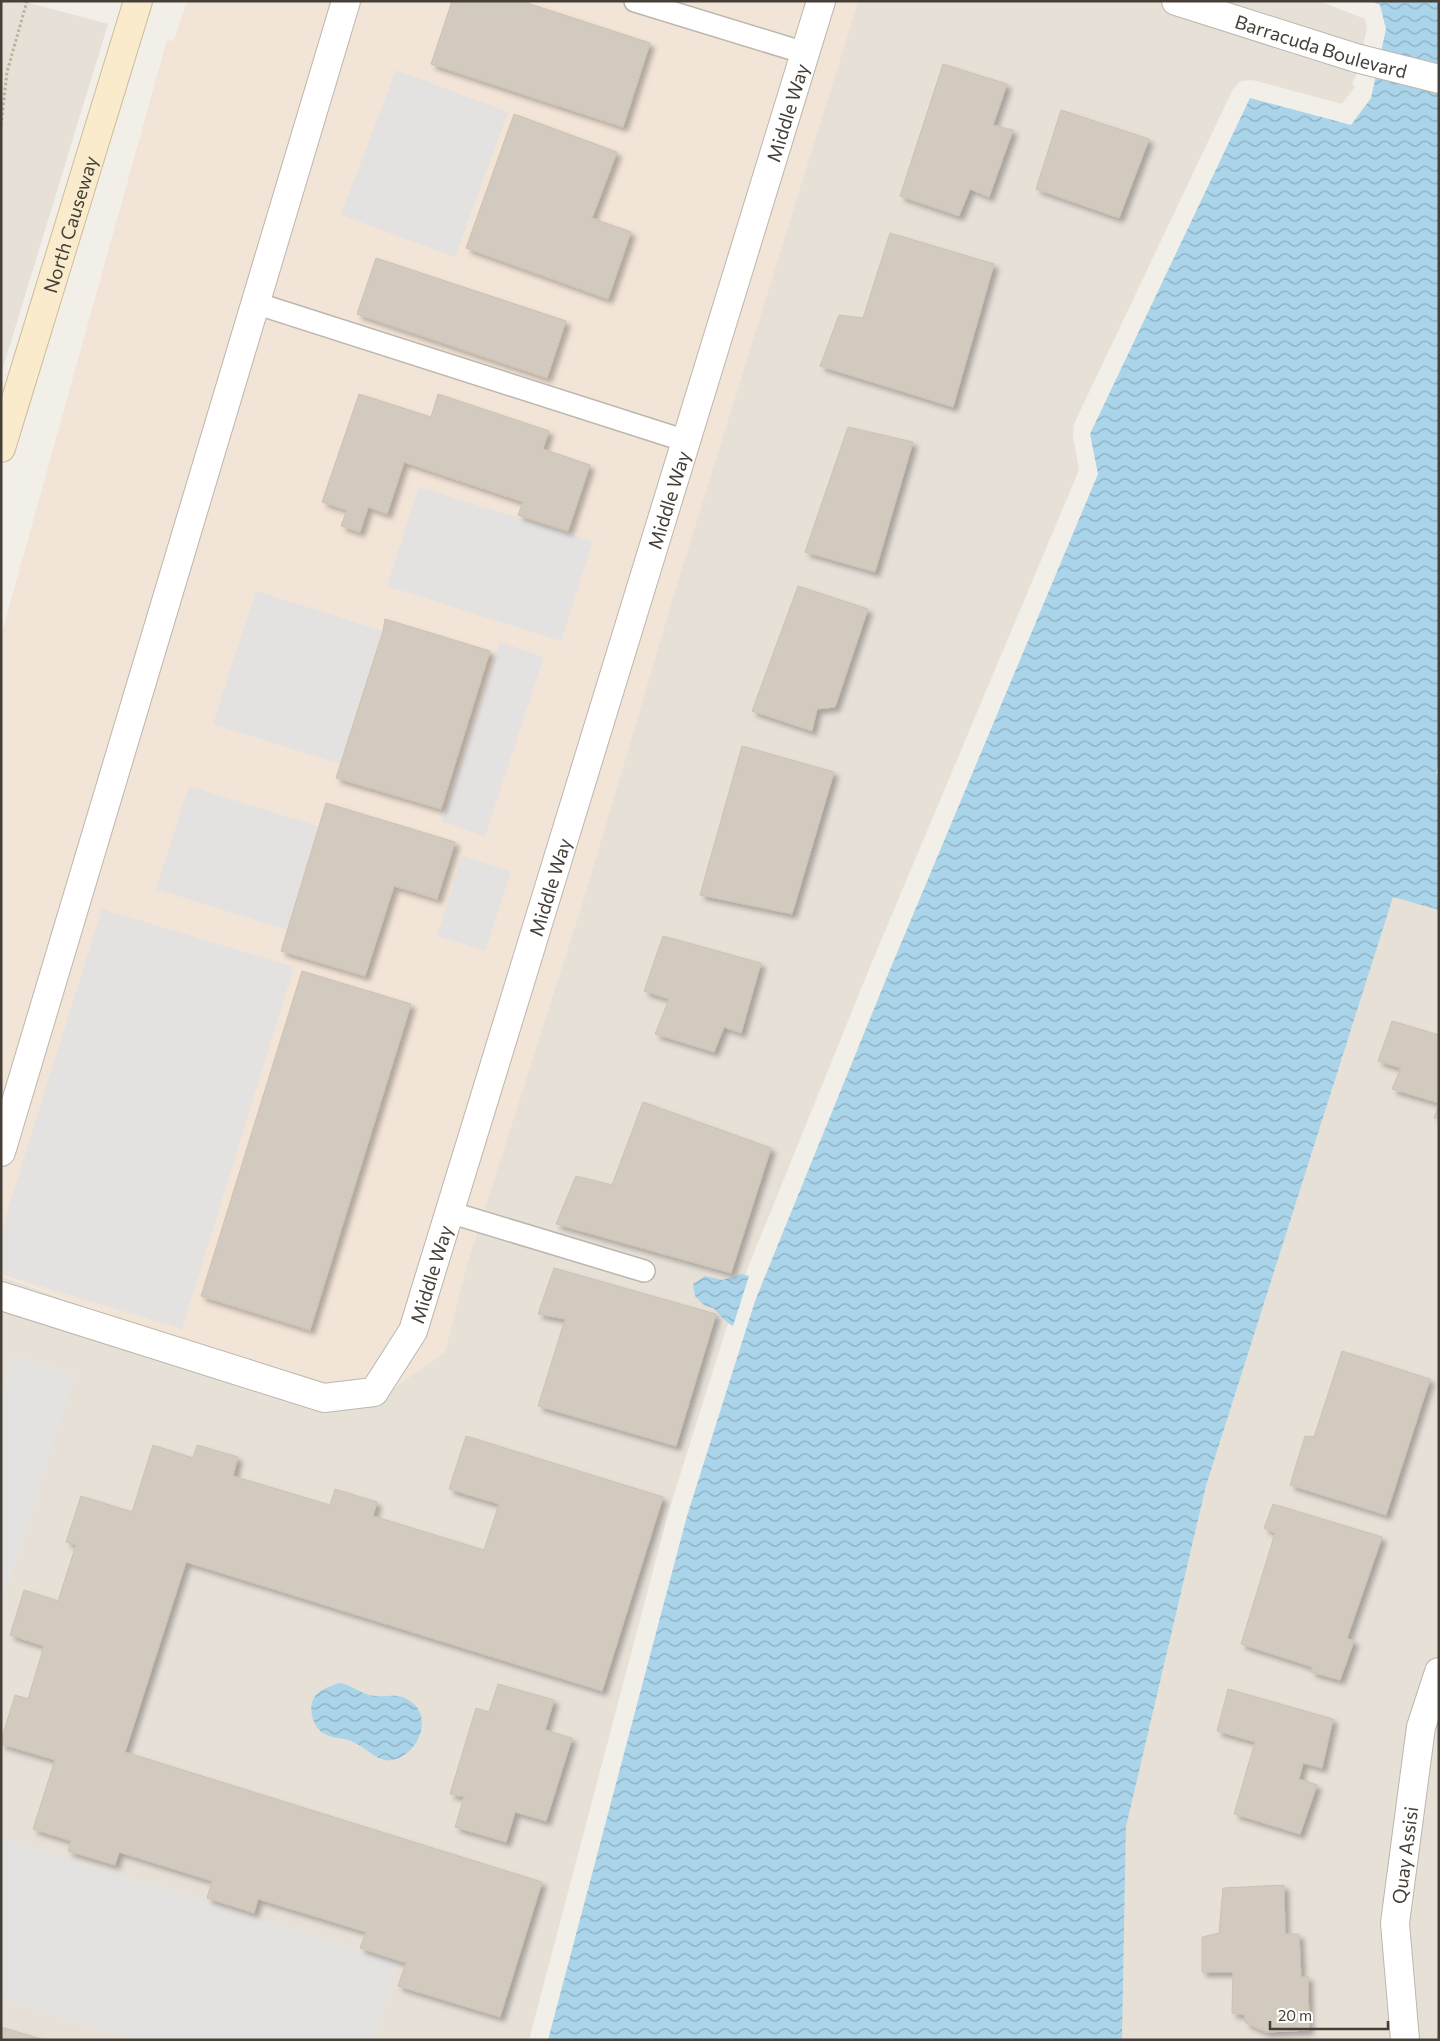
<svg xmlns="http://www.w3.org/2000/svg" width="1440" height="2041" font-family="Commissioner,sans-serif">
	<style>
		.residential { fill: #e6e0d7 }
		.commercial { fill: #f2e4d6 }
		.parking { fill: #e4e2e0 }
		.water { fill: url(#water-waves) }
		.building { fill: #d3cabf; stroke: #cdc1b3; filter: url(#shadow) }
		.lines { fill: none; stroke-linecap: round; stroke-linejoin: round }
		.lane-casing { stroke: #bdb6ac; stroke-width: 24 }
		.street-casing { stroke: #bdb6ac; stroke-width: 30 }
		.secondary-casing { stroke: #cebd9c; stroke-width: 30 }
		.path { stroke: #bdb09e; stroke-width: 3; stroke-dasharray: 2.5 2.5; stroke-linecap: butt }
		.lane { stroke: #fff; stroke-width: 21 }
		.street { stroke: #fff; stroke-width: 28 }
		.secondary { stroke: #f9ebcb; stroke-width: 28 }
		.labels { text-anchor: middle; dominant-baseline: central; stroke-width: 5; stroke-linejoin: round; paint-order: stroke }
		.street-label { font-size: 19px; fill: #453f38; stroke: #fff }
	</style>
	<defs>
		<pattern id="water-waves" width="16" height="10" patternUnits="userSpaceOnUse" patternTransform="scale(1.25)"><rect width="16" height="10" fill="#aad4e9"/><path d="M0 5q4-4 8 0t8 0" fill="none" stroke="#8cadbe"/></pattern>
		<filter id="shadow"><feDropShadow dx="4.5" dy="4.5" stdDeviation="2.5" flood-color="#0004"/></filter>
	</defs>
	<rect width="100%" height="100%" fill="#f2efe8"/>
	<!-- residential -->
	<g class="residential">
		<path d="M 1,1 L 22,1 L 108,24 L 1,374 Z"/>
		<path d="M 858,1 L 1319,1 L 1365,19 L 1367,27 L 1358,71 L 1352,84 L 1355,86 L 1354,88 L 1342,104 L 1252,80 L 1241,81 L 1233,89 L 1074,424 L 1073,436 L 1079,470 L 872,962 L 738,1292 L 669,1510 L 529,2040 L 1,2040 L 1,1276 L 364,1409 L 445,1352 L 466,1267 L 586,891 L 676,587 Z"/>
		<path d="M 1393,896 L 1439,910 L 1439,2040 L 1122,2040 L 1126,1827 L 1206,1486 Z"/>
	</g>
	<!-- commercial -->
	<path class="commercial" d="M 187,1 L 858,1 L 676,587 L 586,891 L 466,1267 L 445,1352 L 364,1409 L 1,1275 L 1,636 L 167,40 L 174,41 Z"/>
	<!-- parking -->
	<g class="parking">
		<path d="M 396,70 L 508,112 L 455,257 L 341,215 Z"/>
		<path d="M 419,487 L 593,541 L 561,641 L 387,586 Z"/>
		<path d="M 256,591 L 383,631 L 340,764 L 213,724 Z"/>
		<path d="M 500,642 L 544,657 L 485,836 L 442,821 Z"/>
		<path d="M 189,786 L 320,827 L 287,930 L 156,889 Z"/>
		<path d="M 462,856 L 511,872 L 485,951 L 437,936 Z"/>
		<path d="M 102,909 L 294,967 L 182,1329 L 1,1274 L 1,1231 Z"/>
		<path d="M 13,1355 L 75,1375 L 1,1606 L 1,1391 Z"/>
		<path d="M 1,1837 L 398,1962 L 373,2040 L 133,2040 L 1,1998 Z"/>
	</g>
	<!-- water -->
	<g class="water">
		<path d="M 1371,1 L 1439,1 L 1439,763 L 1436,773 L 1439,775 L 1439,910 L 1393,897 L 1206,1486 L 1126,1827 L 1122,2040 L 548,2040 L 687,1516 L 755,1301 L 889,972 L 1098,474 L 1090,434 L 1250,98 L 1351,125 L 1371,98 L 1386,29 L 1380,5 Z"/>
		<path d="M 742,1274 L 749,1276 L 733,1326 L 728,1323 L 713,1308 L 705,1306 L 695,1296 L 693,1284 L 705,1276 L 722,1280 Z"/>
		<path d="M 340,1683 C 353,1685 361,1695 375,1696 C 385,1697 395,1694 405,1698 C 436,1712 420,1755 392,1760 C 378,1763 367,1748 355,1743 C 345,1737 332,1739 323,1733 C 312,1726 307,1705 316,1695 C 323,1688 331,1686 340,1683 Z"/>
	</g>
	<!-- building -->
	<g class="building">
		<path d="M 452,1 L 521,1 L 650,43 L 623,127 L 431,64 Z"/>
		<path d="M 943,64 L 1007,84 L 993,125 L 1013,130 L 989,197 L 970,189 L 959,216 L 900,196 Z"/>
		<path d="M 1061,110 L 1149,139 L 1119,218 L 1036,189 Z"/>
		<path d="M 514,114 L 617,152 L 592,218 L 631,232 L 608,299 L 466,248 Z"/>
		<path d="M 890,233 L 994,264 L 953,407 L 820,366 L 839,315 L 863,318 Z"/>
		<path d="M 376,258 L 566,321 L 547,378 L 357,314 Z"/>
		<path d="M 359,394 L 431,417 L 438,394 L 549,431 L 543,449 L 590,465 L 568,531 L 518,515 L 523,502 L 404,462 L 387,514 L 368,507 L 360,532 L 341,526 L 347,510 L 322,502 Z"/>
		<path d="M 848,427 L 913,442 L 875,572 L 805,552 Z"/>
		<path d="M 798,586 L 868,609 L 835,707 L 817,709 L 812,731 L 752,711 Z"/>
		<path d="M 385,619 L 490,651 L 441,809 L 336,778 L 383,631 Z"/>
		<path d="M 742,746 L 834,772 L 792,914 L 700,895 Z"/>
		<path d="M 326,803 L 455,842 L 437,899 L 394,886 L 365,976 L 281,951 Z"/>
		<path d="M 663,936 L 761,963 L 741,1033 L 724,1027 L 714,1052 L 655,1034 L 669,999 L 644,991 Z"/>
		<path d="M 302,971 L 411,1004 L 310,1330 L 201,1296 Z"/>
		<path d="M 1392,1021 L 1439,1035 L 1439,1119 L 1434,1118 L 1439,1103 L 1392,1089 L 1401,1068 L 1378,1061 Z"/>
		<path d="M 643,1102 L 771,1148 L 731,1273 L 556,1224 L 576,1176 L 612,1185 Z"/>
		<path d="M 554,1268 L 716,1314 L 676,1446 L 538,1406 L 565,1319 L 538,1314 Z"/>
		<path d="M 1342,1351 L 1430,1379 L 1386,1515 L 1290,1485 L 1305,1436 L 1314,1437 Z"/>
		<path d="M 466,1436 L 663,1497 L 602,1691 L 186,1562 L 125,1752 L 542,1882 L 500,2017 L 398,1986 L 406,1963 L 360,1948 L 366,1932 L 258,1899 L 254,1913 L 207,1898 L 212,1881 L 119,1852 L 115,1865 L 68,1851 L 71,1841 L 33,1829 L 55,1760 L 1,1744 L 1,1741 L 15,1695 L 28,1699 L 44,1646 L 10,1635 L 24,1590 L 58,1601 L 76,1545 L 66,1542 L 81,1496 L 132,1512 L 153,1445 L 193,1458 L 197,1445 L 238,1457 L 233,1476 L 330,1505 L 335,1489 L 377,1502 L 373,1516 L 484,1550 L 499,1504 L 449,1489 Z"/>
		<path d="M 1273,1504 L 1382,1537 L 1347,1638 L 1354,1641 L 1340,1680 L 1311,1672 L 1312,1667 L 1241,1644 L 1275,1533 L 1264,1528 Z"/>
		<path d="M 498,1684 L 554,1700 L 545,1730 L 572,1738 L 546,1821 L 515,1812 L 506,1842 L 455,1827 L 464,1797 L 450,1794 L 476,1708 L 489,1712 Z"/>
		<path d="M 1228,1689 L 1333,1719 L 1322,1768 L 1303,1763 L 1299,1779 L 1317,1785 L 1300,1834 L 1234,1814 L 1255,1742 L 1217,1731 Z"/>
		<path d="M 1284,1885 L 1285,1934 L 1299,1934 L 1301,1977 L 1308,1976 L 1309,2030 L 1266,2032 L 1246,2023 L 1245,2015 L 1232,2013 L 1233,1972 L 1202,1972 L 1202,1937 L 1219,1933 L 1223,1888 Z"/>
		<path d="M 1,2027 L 44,2040 L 1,2040 Z"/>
	</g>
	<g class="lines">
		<!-- lane casing -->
		<g class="lane-casing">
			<g id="lane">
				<path d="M 635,1 L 805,53"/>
				<path d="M 255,303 L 686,441"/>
				<path d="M 449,1212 L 644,1271"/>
			</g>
		</g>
		<!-- street casing -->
		<g class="street-casing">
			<g id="street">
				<path id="s1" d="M 1176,1 L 1356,58 L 1439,79"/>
				<path d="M 1,1152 L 346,1"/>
				<path id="s2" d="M 1,1296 L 324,1398 L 374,1392 L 413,1331 L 821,1"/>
				<path id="s3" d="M 1405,2040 L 1395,1923 L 1421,1727 L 1439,1672"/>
			</g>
		</g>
		<!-- secondary casing -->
		<g class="secondary-casing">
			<g id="secondary">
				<path id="s4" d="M 1,448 L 138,1"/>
			</g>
		</g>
		<!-- path -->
		<path class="path" d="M 1,125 L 7,72 L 27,1"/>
		<!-- lane -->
		<use href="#lane" class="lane"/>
		<!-- street -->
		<use href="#street" class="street"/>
		<!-- secondary -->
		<use href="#secondary" class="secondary"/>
	</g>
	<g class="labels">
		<!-- street labels -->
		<g class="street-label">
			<text stroke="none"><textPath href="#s1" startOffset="152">Barracuda Boulevard</textPath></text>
			<text stroke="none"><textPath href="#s2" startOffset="1736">Middle Way</textPath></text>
			<text stroke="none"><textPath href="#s4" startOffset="234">North Causeway</textPath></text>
			<text stroke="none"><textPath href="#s2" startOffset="1331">Middle Way</textPath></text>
			<text stroke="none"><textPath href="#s2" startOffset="926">Middle Way</textPath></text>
			<text stroke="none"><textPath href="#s2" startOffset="521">Middle Way</textPath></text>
			<text stroke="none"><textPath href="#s3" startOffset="186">Quay Assisi</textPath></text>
		</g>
	</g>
	<!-- border -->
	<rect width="1440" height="2041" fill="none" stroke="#453f38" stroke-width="5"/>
	<!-- scale -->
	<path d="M1270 2021v8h118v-8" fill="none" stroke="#453f38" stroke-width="2.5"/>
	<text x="1278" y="2021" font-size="15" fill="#453f38" stroke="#ffffff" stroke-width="4" paint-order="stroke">20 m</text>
</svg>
